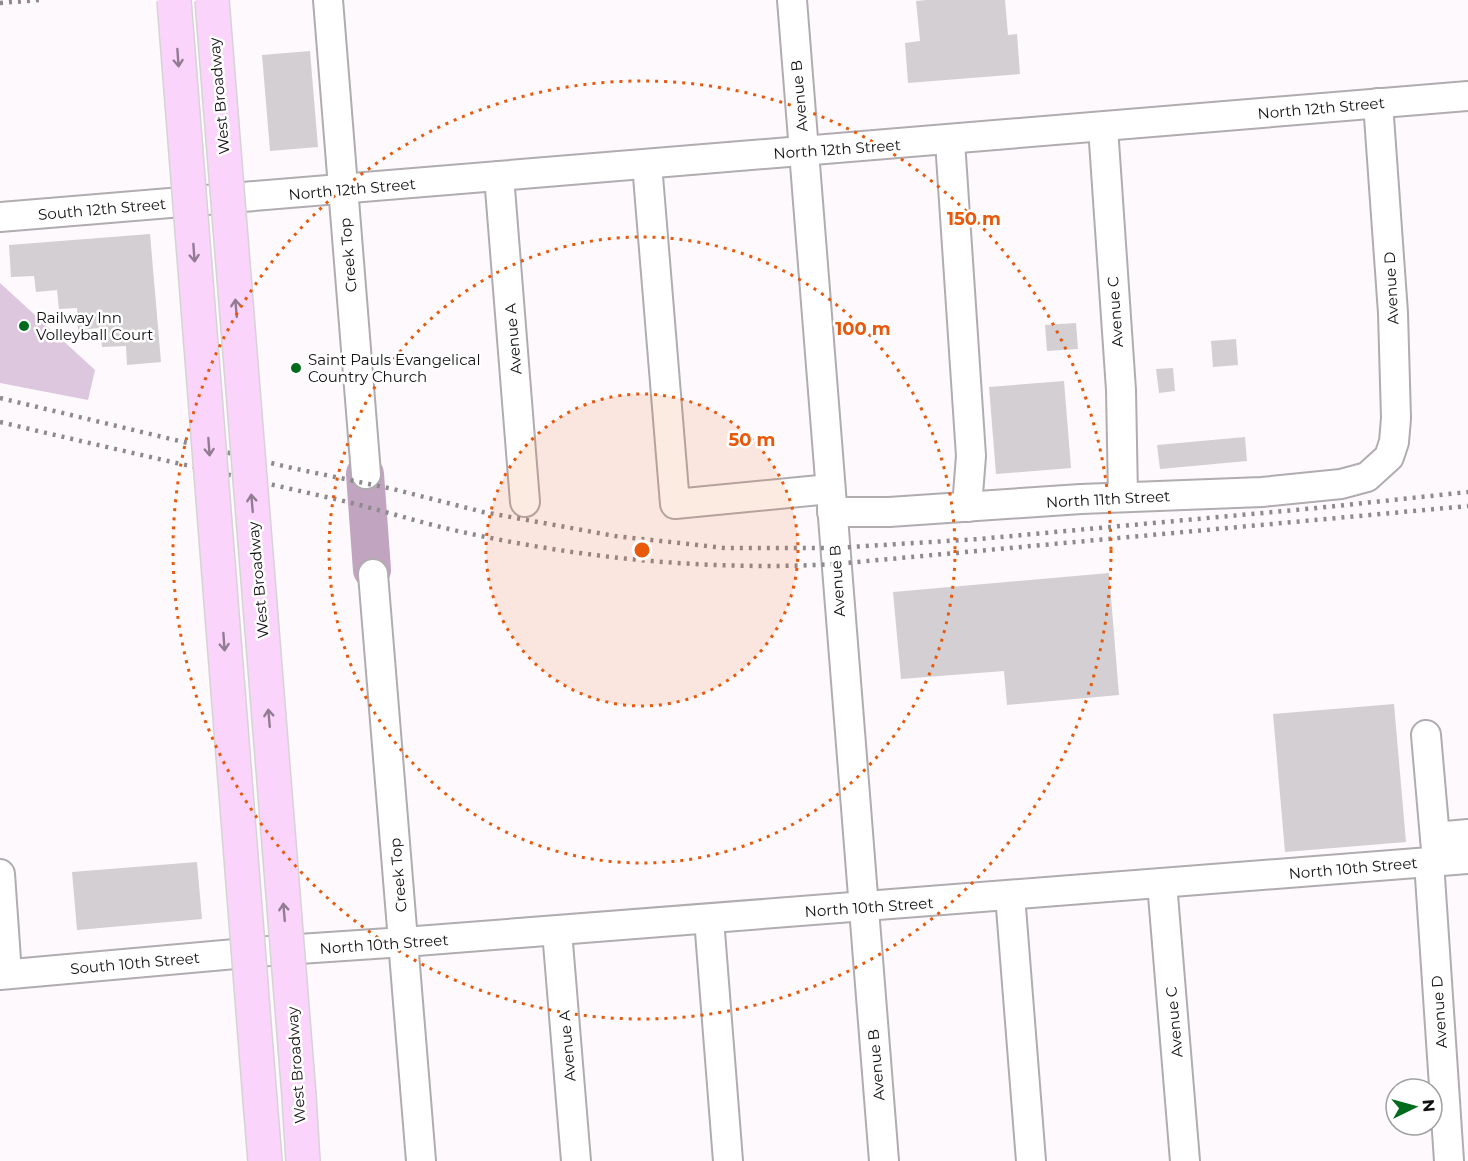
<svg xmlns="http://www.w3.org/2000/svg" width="1468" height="1161" font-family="Montserrat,sans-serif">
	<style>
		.green { fill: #ddc7de }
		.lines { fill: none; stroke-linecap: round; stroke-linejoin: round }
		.river { stroke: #c0a4c0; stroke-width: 38 }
		.building { fill: #d3cfd3 }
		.minor-casing { stroke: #b0acb0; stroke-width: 32 }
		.major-casing { stroke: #d5d4d5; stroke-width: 36 }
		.minor { stroke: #fff; stroke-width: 28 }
		.major { stroke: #fad4fb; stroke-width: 33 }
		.rail { stroke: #8d8a8d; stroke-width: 4.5; stroke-dasharray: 3 6; stroke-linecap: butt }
		.major-bridge-casing { stroke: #d5d4d5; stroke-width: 36; stroke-linecap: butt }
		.major-bridge { stroke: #fad4fb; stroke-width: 33 }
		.oneway { stroke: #927c93 }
		.ring { fill: none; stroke: #e8590c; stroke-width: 3; stroke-dasharray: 3 6 }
		.poi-dot { fill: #006c1b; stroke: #fff; stroke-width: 2 }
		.labels { text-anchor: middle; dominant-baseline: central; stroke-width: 5; stroke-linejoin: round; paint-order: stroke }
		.street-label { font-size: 15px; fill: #131113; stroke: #fff }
		.poi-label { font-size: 15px; fill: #131113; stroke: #fff; text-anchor: start }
		.centre { fill: #e8590c; stroke: #fff; stroke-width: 3 }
		.ring-label { font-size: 18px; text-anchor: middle; font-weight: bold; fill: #e8590c; stroke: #fff; stroke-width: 5; stroke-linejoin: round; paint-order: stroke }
	</style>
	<rect width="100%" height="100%" fill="#fdf9fd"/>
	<!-- green -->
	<path class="green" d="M 0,283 L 95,370 L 88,400 L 0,383 Z"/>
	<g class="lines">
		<!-- river -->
		<path class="river" d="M 365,474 L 372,570"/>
	</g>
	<!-- building -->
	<g class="building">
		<path d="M 926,0 L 1005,0 L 1008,35 L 1017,34 L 1020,74 L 908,83 L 905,43 L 920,41 L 916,1 Z"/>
		<path d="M 310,51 L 318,147 L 270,151 L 262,55 Z"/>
		<path d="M 150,234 L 161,362 L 127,365 L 126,346 L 102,347 L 100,328 L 78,330 L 77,308 L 59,309 L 57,290 L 36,292 L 34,276 L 11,277 L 9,245 Z"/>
		<path d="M 1076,323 L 1078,349 L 1047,351 L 1045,325 Z"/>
		<path d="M 1236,339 L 1238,365 L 1213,367 L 1211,341 Z"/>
		<path d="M 1173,368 L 1175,391 L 1159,393 L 1156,369 Z"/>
		<path d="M 1064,381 L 1071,468 L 996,474 L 989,387 Z"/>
		<path d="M 1245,437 L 1247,461 L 1160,469 L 1157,445 Z"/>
		<path d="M 1109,573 L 1119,695 L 1007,705 L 1004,671 L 901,679 L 893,592 Z"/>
		<path d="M 1394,704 L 1406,842 L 1285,852 L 1273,714 Z"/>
		<path d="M 197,862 L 202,919 L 77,930 L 72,872 Z"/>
	</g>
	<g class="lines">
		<!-- minor casing -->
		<g class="minor-casing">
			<g id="minor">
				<path d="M 328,0 L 366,474"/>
				<path d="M 792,0 L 884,1161"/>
				<path d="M 1103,127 L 1121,390 L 1123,497"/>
				<path d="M 950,141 L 971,456 L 967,507"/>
				<path d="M 647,164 L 675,504 L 830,489"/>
				<path d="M 499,176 L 525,502"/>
				<path d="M 0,217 C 490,179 979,137 1468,96"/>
				<path d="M 832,512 L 889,512 L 1081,499 L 1262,492 L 1341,484 L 1367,477 L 1389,457 L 1394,442 L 1396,418 L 1393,313 L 1378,103"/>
				<path d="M 373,574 L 421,1161"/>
				<path d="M 1426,735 L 1437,861"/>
				<path d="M 1435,837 L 1468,834"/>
				<path d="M 1429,862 L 1449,1161"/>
				<path d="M 0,874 L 7,974"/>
				<path d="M 1162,883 L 1185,1161"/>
				<path d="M 1010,895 L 1031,1161"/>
				<path d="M 709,919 L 728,1161"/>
				<path d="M 557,931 L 576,1161"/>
				<path d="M 0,975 L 269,951 L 404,942 L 1468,859"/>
			</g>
		</g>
		<!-- major casing -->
		<g class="major-casing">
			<g id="major">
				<path d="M 299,1096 L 303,1161"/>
				<path d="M 260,1100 L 265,1161"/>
			</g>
		</g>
		<!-- minor -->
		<use href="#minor" class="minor"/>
		<!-- major -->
		<use href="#major" class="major"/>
		<!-- rail -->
		<g class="rail">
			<path d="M 0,3 L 40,0"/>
			<path d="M 0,398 L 292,468 L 393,489 L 483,512 L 615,536 L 725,548 L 834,548 L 979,539 L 1317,508 L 1468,492"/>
			<path d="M 0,422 C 109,448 217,472 326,497 C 373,507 419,523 467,533 C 586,559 713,571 835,564 L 1468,506"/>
		</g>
		<!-- major-bridge casing -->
		<g class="major-bridge-casing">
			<g id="major-bridge">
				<path d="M 174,0 L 260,1100"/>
				<path d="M 212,0 L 299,1096"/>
			</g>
		</g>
		<!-- major-bridge -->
		<use href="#major-bridge" class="major-bridge"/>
	</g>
	<!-- one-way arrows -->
	<defs><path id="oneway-shaft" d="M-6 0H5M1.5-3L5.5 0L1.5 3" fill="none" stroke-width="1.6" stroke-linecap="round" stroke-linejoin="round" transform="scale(1.5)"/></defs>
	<g class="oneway">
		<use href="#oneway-shaft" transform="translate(178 58) rotate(86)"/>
		<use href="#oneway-shaft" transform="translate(194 253) rotate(86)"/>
		<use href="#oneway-shaft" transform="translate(236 308) rotate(-95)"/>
		<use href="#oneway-shaft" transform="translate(209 447) rotate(86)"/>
		<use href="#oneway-shaft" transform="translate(252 503) rotate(-95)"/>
		<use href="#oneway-shaft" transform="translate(224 642) rotate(86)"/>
		<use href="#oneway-shaft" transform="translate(269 718) rotate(-95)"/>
		<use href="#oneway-shaft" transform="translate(284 912) rotate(-95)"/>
	</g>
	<!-- distance rings -->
	<circle cx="642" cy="550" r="156" fill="#e8590c" fill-opacity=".12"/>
	<g class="ring">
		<circle cx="642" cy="550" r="156"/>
		<circle cx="642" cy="550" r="313"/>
		<circle cx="642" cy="550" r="469"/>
	</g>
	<!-- markers -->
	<g class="poi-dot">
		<circle cx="24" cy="326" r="6"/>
		<circle cx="296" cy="368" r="6"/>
	</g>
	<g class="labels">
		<!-- street labels -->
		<g class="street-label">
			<text transform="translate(219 96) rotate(-95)">West Broadway</text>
			<text transform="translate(799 96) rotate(-95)">Avenue B</text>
			<text transform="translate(1321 108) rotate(-5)">North 12th Street</text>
			<text transform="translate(837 149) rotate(-4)">North 12th Street</text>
			<text transform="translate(352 189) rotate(-5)">North 12th Street</text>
			<text transform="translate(102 209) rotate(-5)">South 12th Street</text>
			<text transform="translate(348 255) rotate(-95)">Creek Top</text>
			<text transform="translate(1391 288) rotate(-93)">Avenue D</text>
			<text transform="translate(1115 312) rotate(-94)">Avenue C</text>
			<text transform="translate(513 339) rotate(-95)">Avenue A</text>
			<text transform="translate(1108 499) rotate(-3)">North 11th Street</text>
			<text transform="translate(258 580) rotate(-95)">West Broadway</text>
			<text transform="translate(837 581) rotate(-94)">Avenue B</text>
			<text transform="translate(1353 868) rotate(-5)">North 10th Street</text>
			<text transform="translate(398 875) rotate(-95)">Creek Top</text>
			<text transform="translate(869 907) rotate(-4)">North 10th Street</text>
			<text transform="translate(384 944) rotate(-4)">North 10th Street</text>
			<text transform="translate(135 963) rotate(-5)">South 10th Street</text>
			<text transform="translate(1439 1012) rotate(-94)">Avenue D</text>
			<text transform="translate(1174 1022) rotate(-95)">Avenue C</text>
			<text transform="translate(567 1046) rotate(-95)">Avenue A</text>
			<text transform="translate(296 1065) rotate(-94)">West Broadway</text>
			<text transform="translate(876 1065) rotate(-95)">Avenue B</text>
		</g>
		<!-- poi labels -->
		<g class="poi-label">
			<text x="36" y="317">Railway Inn<tspan x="36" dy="17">Volleyball Court</tspan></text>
			<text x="308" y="359">Saint Pauls Evangelical<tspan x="308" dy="17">Country Church</tspan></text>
		</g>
	</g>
	<circle cx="642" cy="550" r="9" class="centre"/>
	<g class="ring-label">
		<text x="974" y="225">150 m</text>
		<text x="863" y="335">100 m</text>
		<text x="752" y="446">50 m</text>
	</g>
	<!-- north arrow -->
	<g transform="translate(1414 1107) rotate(85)"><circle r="28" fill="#ffffff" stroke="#a1a0a1" stroke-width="1.5"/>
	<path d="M0-4.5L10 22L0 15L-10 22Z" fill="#006c1b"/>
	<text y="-9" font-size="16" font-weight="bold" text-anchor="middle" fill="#131113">N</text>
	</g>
</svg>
